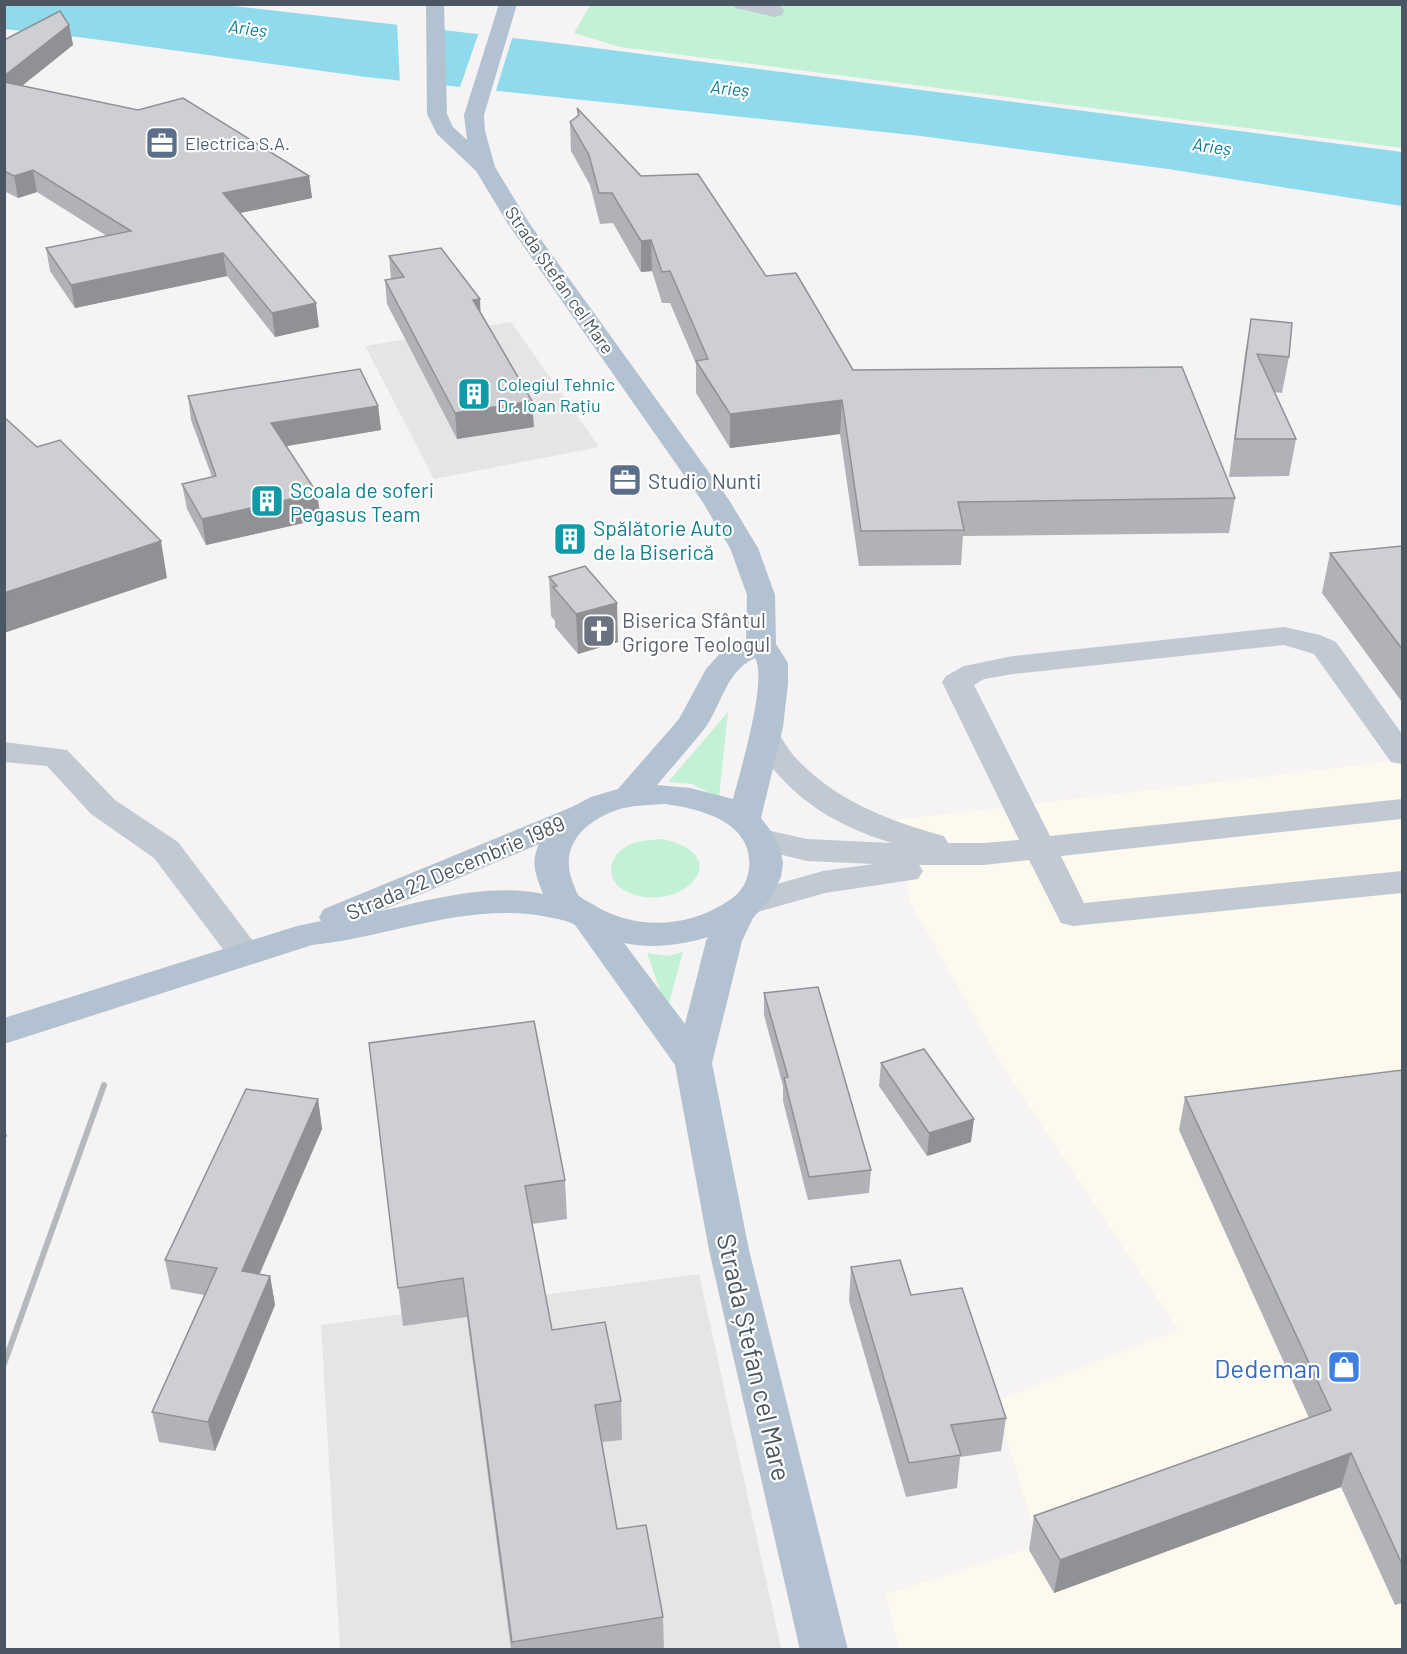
<svg xmlns="http://www.w3.org/2000/svg" width="1407" height="1654" font-family="Barlow,sans-serif">
	<style>
		.commercial { fill: #fdf9ef }
		.education { fill: #e6e4e5 }
		.green { fill: #c3f1d5 }
		.water { fill: #90daee }
		.pier { fill: #f5f3f3 }
		.lines { fill: none; stroke-linecap: round; stroke-linejoin: round }
		.minor { fill: #c1cad2; fill-rule: evenodd }
		.major { fill: #b3c2d1; fill-rule: evenodd }
		.rail { stroke: #b5b8bd; stroke-width: 6 }
		.wall { fill: #b0b2b7 }
		.shaded-wall { fill: #909195 }
		.building { fill: #cdcfd5; stroke: #909195; stroke-width: 1.5 }
		.labels { text-anchor: middle; dominant-baseline: central; stroke-width: 4.5; stroke-linejoin: round; paint-order: stroke }
		.far-water-label { font-size: 18px; font-style: italic; fill: #0c7c9b; stroke: #fff }
		.far-service-label { font-size: 18px; fill: #4e5e75; stroke: #fff; text-anchor: start }
		.far-street-label { font-size: 18px; fill: #4a5661; stroke: #fff }
		.far-culture-label { font-size: 18px; fill: #0d838f; stroke: #fff; text-anchor: start }
		.service-label { font-size: 21px; fill: #4e5e75; stroke: #fff; text-anchor: start }
		.culture-label { font-size: 21px; fill: #0d838f; stroke: #fff; text-anchor: start }
		.worship-label { font-size: 21px; fill: #5b616d; stroke: #fff; text-anchor: start }
		.street-label { font-size: 21px; fill: #4a5661; stroke: #fff }
		.near-street-label { font-size: 26px; fill: #4a5661; stroke: #fff }
		.near-shop-label { font-size: 26px; fill: #366cbe; stroke: #fff; text-anchor: end }
	</style>
	<rect width="100%" height="100%" fill="#f5f3f3"/>
	<!-- commercial -->
	<path class="commercial" d="M 1402,760 L 1402,1649 L 900,1649 L 885,1595 L 1038,1545 L 996,1401 L 1178,1330 L 1006,1072 L 911,904 L 895,820 Z"/>
	<!-- education -->
	<g class="education">
		<path d="M 511,322 L 599,447 L 434,479 L 365,346 Z"/>
		<path d="M 699,1274 L 781,1649 L 340,1649 L 321,1325 Z"/>
	</g>
	<!-- green -->
	<g class="green">
		<path d="M 591,4 L 1402,5 L 1402,148 L 620,47 L 574,33 Z"/>
		<path d="M 728,712 L 719,798 L 692,784 L 668,782 Z"/>
		<path d="M 662,839 C 741,856 679,916 627,892 C 603,880 608,854 631,844 C 640,840 651,840 662,839 Z"/>
		<path d="M 683,952 L 667,1010 L 647,953 L 668,956 Z"/>
	</g>
	<!-- water -->
	<path class="water" d="M 216,4 L 556,43 L 1402,152 L 1402,206 L 1168,169 L 921,136 L 366,77 L 86,38 L 5,29 L 5,5 Z"/>
	<!-- pier -->
	<g class="pier">
		<path d="M 397,23 L 441,28 L 443,88 L 400,84 Z"/>
		<path d="M 479,32 L 513,35 L 495,94 L 459,90 Z"/>
	</g>
	<g class="lines">
		<!-- minor -->
		<g class="minor">
			<path d="M 733,4 L 771,4 L 782,7 L 784,11 L 782,15 L 775,17 L 735,8 Z"/>
			<path d="M 1284,627 L 1320,635 L 1336,642 L 1402,734 L 1402,764 L 1391,762 L 1314,654 L 1284,645 L 1013,674 L 984,679 L 974,685 L 1050,836 L 1402,799 L 1402,819 L 1061,856 L 1084,903 L 1402,871 L 1402,893 L 1073,926 L 1061,923 L 1029,860 L 984,865 L 919,865 L 923,871 L 918,879 L 825,893 L 747,915 L 735,912 L 730,904 L 735,896 L 823,871 L 874,864 L 807,861 L 750,847 L 745,840 L 750,833 L 762,829 L 807,839 L 892,843 C 827,823 786,794 749,736 L 754,729 L 765,727 L 776,729 C 782,738 787,748 794,756 C 834,800 888,821 944,836 L 948,843 L 984,843 L 1019,840 L 942,682 L 946,676 L 964,666 L 1013,656 Z"/>
			<path d="M 4,742 L 67,750 L 115,800 L 178,842 L 256,945 L 262,953 L 256,961 L 244,965 L 232,961 L 154,858 L 91,814 L 47,766 L 4,762 Z"/>
		</g>
		<!-- major -->
		<path class="major" d="M 426,4 L 444,4 L 447,114 L 453,127 L 467,140 L 464,115 L 499,4 L 517,4 L 484,115 L 485,131 L 495,167 L 529,223 L 729,500 L 758,548 L 775,595 L 776,644 L 788,663 L 788,684 L 783,727 L 761,818 L 773,834 L 780,848 L 783,863 L 781,877 L 770,899 L 753,918 L 742,941 L 712,1063 L 749,1250 L 848,1650 L 800,1650 L 709,1250 L 675,1065 L 575,925 C 567,920 557,919 548,917 C 469,901 390,937 312,945 L 4,1044 L 4,1018 L 297,926 L 321,921 L 319,917 L 324,909 L 572,807 L 591,797 L 618,789 L 679,719 L 706,669 L 723,650 L 746,640 L 747,595 L 730,548 L 702,501 L 508,224 L 476,171 L 437,134 L 427,114 ZM 755,658 C 768,680 740,772 733,799 L 690,788 L 657,785 C 673,766 690,747 705,728 C 722,704 726,671 755,658 ZM 665,804 C 701,809 754,822 749,869 C 747,881 742,892 731,899 C 691,928 635,931 594,905 C 589,902 582,899 578,895 C 576,892 575,887 573,883 C 558,846 585,820 620,809 C 634,805 650,805 665,804 ZM 539,844 C 530,863 536,875 543,894 C 488,883 434,899 381,911 ZM 708,937 L 706,941 L 685,1024 L 624,943 C 652,949 681,945 708,937 Z"/>
		<!-- rail -->
		<path class="rail" d="M 4,1364 L 104,1085"/>
	</g>
	<!-- wall -->
	<g class="wall">
		<path d="M 69,25 L 73,45 L 22,86 L 309,176 L 312,198 L 239,213 L 319,327 L 275,337 L 227,276 L 75,308 L 50,271 L 46,248 L 107,236 L 37,192 L 18,198 L 4,191 L 4,40 Z"/>
		<path d="M 577,108 L 641,176 L 766,276 L 853,370 L 1235,498 L 1229,533 L 963,536 L 961,565 L 859,566 L 840,434 L 730,448 L 696,393 L 696,364 L 670,303 L 662,303 L 652,271 L 641,272 L 613,223 L 600,224 L 590,185 L 571,151 L 570,122 L 578,116 Z"/>
		<path d="M 389,256 L 480,312 L 534,427 L 457,439 L 387,304 L 385,280 L 391,279 Z"/>
		<path d="M 1251,319 L 1289,357 L 1282,393 L 1274,392 L 1296,439 L 1289,476 L 1229,477 L 1245,354 Z"/>
		<path d="M 188,396 L 378,406 L 381,430 L 287,446 L 321,519 L 206,545 L 187,509 L 182,484 L 212,477 L 191,420 Z"/>
		<path d="M 1402,546 L 1402,702 L 1322,593 L 1330,553 Z"/>
		<path d="M 549,577 L 618,642 L 578,654 L 555,627 L 555,621 L 551,616 Z"/>
		<path d="M 764,993 L 871,1170 L 869,1193 L 808,1200 L 783,1101 L 783,1086 L 764,1015 Z"/>
		<path d="M 369,1043 L 565,1180 L 567,1219 L 532,1224 L 552,1330 L 621,1401 L 622,1440 L 602,1442 L 617,1529 L 663,1617 L 664,1650 L 511,1650 L 467,1317 L 403,1326 Z"/>
		<path d="M 881,1063 L 971,1142 L 927,1156 L 879,1086 Z"/>
		<path d="M 1402,1070 L 1402,1603 L 1395,1605 L 1341,1487 L 1054,1593 L 1029,1550 L 1034,1516 L 1309,1418 L 1179,1130 L 1185,1097 Z"/>
		<path d="M 318,1099 L 322,1129 L 259,1274 L 270,1276 L 275,1305 L 215,1451 L 159,1442 L 152,1412 L 204,1295 L 171,1289 L 165,1260 Z"/>
		<path d="M 851,1267 L 911,1295 L 1006,1418 L 1001,1451 L 960,1457 L 957,1488 L 906,1497 L 849,1301 Z"/>
	</g>
	<!-- shaded-wall -->
	<g class="shaded-wall">
		<path d="M 69,25 L 73,45 L 4,100 L 4,76 Z"/>
		<path d="M 33,170 L 37,192 L 18,198 L 14,176 Z"/>
		<path d="M 309,176 L 312,198 L 226,216 L 223,193 Z"/>
		<path d="M 651,240 L 652,271 L 641,272 L 641,241 Z"/>
		<path d="M 223,253 L 227,276 L 75,308 L 71,285 Z"/>
		<path d="M 480,299 L 481,323 L 473,300 Z"/>
		<path d="M 316,303 L 319,327 L 275,337 L 272,313 Z"/>
		<path d="M 842,400 L 840,434 L 730,448 L 730,414 Z"/>
		<path d="M 532,401 L 534,427 L 457,439 L 455,413 Z"/>
		<path d="M 378,406 L 381,430 L 275,448 L 271,423 Z"/>
		<path d="M 317,493 L 321,519 L 206,545 L 202,519 Z"/>
		<path d="M 161,541 L 167,578 L 4,633 L 4,593 Z"/>
		<path d="M 617,603 L 618,642 L 578,654 L 576,614 Z"/>
		<path d="M 318,1099 L 322,1129 L 248,1301 L 242,1271 Z"/>
		<path d="M 974,1119 L 971,1142 L 927,1156 L 929,1133 Z"/>
		<path d="M 4,1128 L 7,1136 L 4,1140 Z"/>
		<path d="M 270,1276 L 275,1305 L 215,1451 L 208,1422 Z"/>
		<path d="M 1351,1453 L 1341,1487 L 1054,1593 L 1060,1560 Z"/>
	</g>
	<!-- building -->
	<g class="building">
		<path d="M 60,11 L 69,25 L 4,76 L 4,40 Z"/>
		<path d="M 4,82 L 138,110 L 183,98 L 309,176 L 223,193 L 316,303 L 272,313 L 223,253 L 71,285 L 46,248 L 131,231 L 33,170 L 14,176 L 4,171 Z"/>
		<path d="M 577,108 L 641,176 L 698,174 L 766,276 L 796,273 L 853,370 L 1182,367 L 1235,498 L 958,502 L 964,530 L 861,531 L 842,400 L 730,414 L 696,361 L 708,359 L 670,271 L 662,272 L 651,240 L 641,241 L 612,193 L 599,193 L 589,155 L 570,122 L 579,115 Z"/>
		<path d="M 441,248 L 480,299 L 473,300 L 532,401 L 455,413 L 385,280 L 404,277 L 389,256 Z"/>
		<path d="M 1251,319 L 1292,323 L 1289,357 L 1257,354 L 1296,439 L 1235,439 Z"/>
		<path d="M 360,369 L 378,406 L 271,423 L 317,493 L 202,519 L 182,484 L 216,476 L 188,396 Z"/>
		<path d="M 4,417 L 37,447 L 60,440 L 161,541 L 4,593 Z"/>
		<path d="M 1402,546 L 1402,649 L 1330,553 Z"/>
		<path d="M 585,566 L 617,603 L 576,614 L 553,587 L 557,586 L 549,577 Z"/>
		<path d="M 818,987 L 871,1170 L 809,1177 L 784,1078 L 788,1077 L 764,993 Z"/>
		<path d="M 534,1021 L 565,1180 L 525,1186 L 552,1330 L 605,1322 L 621,1401 L 595,1405 L 617,1529 L 646,1525 L 663,1617 L 512,1642 L 463,1278 L 398,1288 L 369,1043 Z"/>
		<path d="M 924,1049 L 974,1119 L 929,1133 L 881,1063 Z"/>
		<path d="M 1402,1070 L 1402,1564 L 1351,1453 L 1060,1560 L 1034,1516 L 1331,1410 L 1185,1097 Z"/>
		<path d="M 246,1089 L 318,1099 L 242,1271 L 270,1276 L 208,1422 L 152,1412 L 217,1268 L 165,1260 Z"/>
		<path d="M 900,1260 L 911,1295 L 962,1288 L 1006,1418 L 951,1425 L 961,1455 L 909,1463 L 851,1267 Z"/>
	</g>
	<!-- icons -->
	<defs>
		<g id="office-square" transform="scale(1.725)"><rect x="-9" y="-9" width="18" height="18" rx="4" fill="#5c6f8a" stroke="#fff"/><path d="M-6-3h4V-5.5h4V-3h4V5H-6ZM-1-4.5V-3h2v-1.5ZM-6 0V1H6V0Z" fill="#fff"/></g>
		<g id="building-square" transform="scale(1.725)"><rect x="-9" y="-9" width="18" height="18" rx="4" fill="#0f9aa8" stroke="#fff"/><path d="M-4-6H4V6H1V3H-1V6H-4ZM-2.5-4.3h1.7v1.8h-1.7ZM.8-4.3h1.7v1.8H.8ZM-2.5-1h1.7V.8h-1.7ZM.8-1h1.7V.8H.8Z" fill="#fff"/></g>
		<g id="church-square" transform="scale(1.725)"><rect x="-9" y="-9" width="18" height="18" rx="4" fill="#6b7280" stroke="#fff"/><path d="M-1.2-6h2.4v3.5h3.3v2.4h-3.3V6h-2.4V-.1h-3.3v-2.4h3.3Z" fill="#fff"/></g>
		<g id="shop-square" transform="scale(1.725)"><rect x="-9" y="-9" width="18" height="18" rx="4" fill="#3f7fe0" stroke="#fff"/><path d="M-5-2.5h2.3a2.7 3.5 0 0 1 5.4 0H5L5.5 6h-11ZM-1.5-2.5h3a1.5 2.3 0 0 0-3 0Z" fill="#fff"/></g>
	</defs>
	<g fill-rule="evenodd">
		<use href="#office-square" x="162" y="143"/>
		<use href="#building-square" x="474" y="394"/>
		<use href="#office-square" x="625" y="480"/>
		<use href="#building-square" x="267" y="501"/>
		<use href="#building-square" x="570" y="539"/>
		<use href="#church-square" x="599" y="631"/>
		<use href="#shop-square" x="1344" y="1367"/>
	</g>
	<g class="labels">
		<!-- far-water labels -->
		<g class="far-water-label">
			<text transform="translate(248 28) rotate(7)">Arieș</text>
			<text transform="translate(730 88) rotate(6)">Arieș</text>
			<text transform="translate(1212 146) rotate(8)">Arieș</text>
		</g>
		<!-- far-service labels -->
		<g class="far-service-label">
			<text x="185" y="143">Electrica S.A.</text>
		</g>
		<!-- far-street labels -->
		<g class="far-street-label">
			<text transform="translate(560 280) rotate(55)">Strada Ștefan cel Mare</text>
		</g>
		<!-- far-culture labels -->
		<g class="far-culture-label">
			<text x="497" y="384">Colegiul Tehnic<tspan x="497" dy="21">Dr. Ioan Rațiu</tspan></text>
		</g>
		<!-- service labels -->
		<g class="service-label">
			<text x="648" y="480">Studio Nunti</text>
		</g>
		<!-- culture labels -->
		<g class="culture-label">
			<text x="290" y="489">Scoala de soferi<tspan x="290" dy="24">Pegasus Team</tspan></text>
			<text x="593" y="527">Spălătorie Auto<tspan x="593" dy="24">de la Biserică</tspan></text>
		</g>
		<!-- worship labels -->
		<g class="worship-label">
			<text x="622" y="619">Biserica Sfântul<tspan x="622" dy="24">Grigore Teologul</tspan></text>
		</g>
		<!-- street labels -->
		<g class="street-label">
			<text transform="translate(455 867) rotate(-23)">Strada 22 Decembrie 1989</text>
		</g>
		<!-- near-street labels -->
		<g class="near-street-label">
			<text transform="translate(755 1357) rotate(77)">Strada Ștefan cel Mare</text>
		</g>
		<!-- near-shop labels -->
		<g class="near-shop-label">
			<text x="1321" y="1367">Dedeman</text>
		</g>
	</g>
	<!-- border -->
	<rect width="1407" height="1654" fill="none" stroke="#4a5661" stroke-width="12"/>
</svg>
